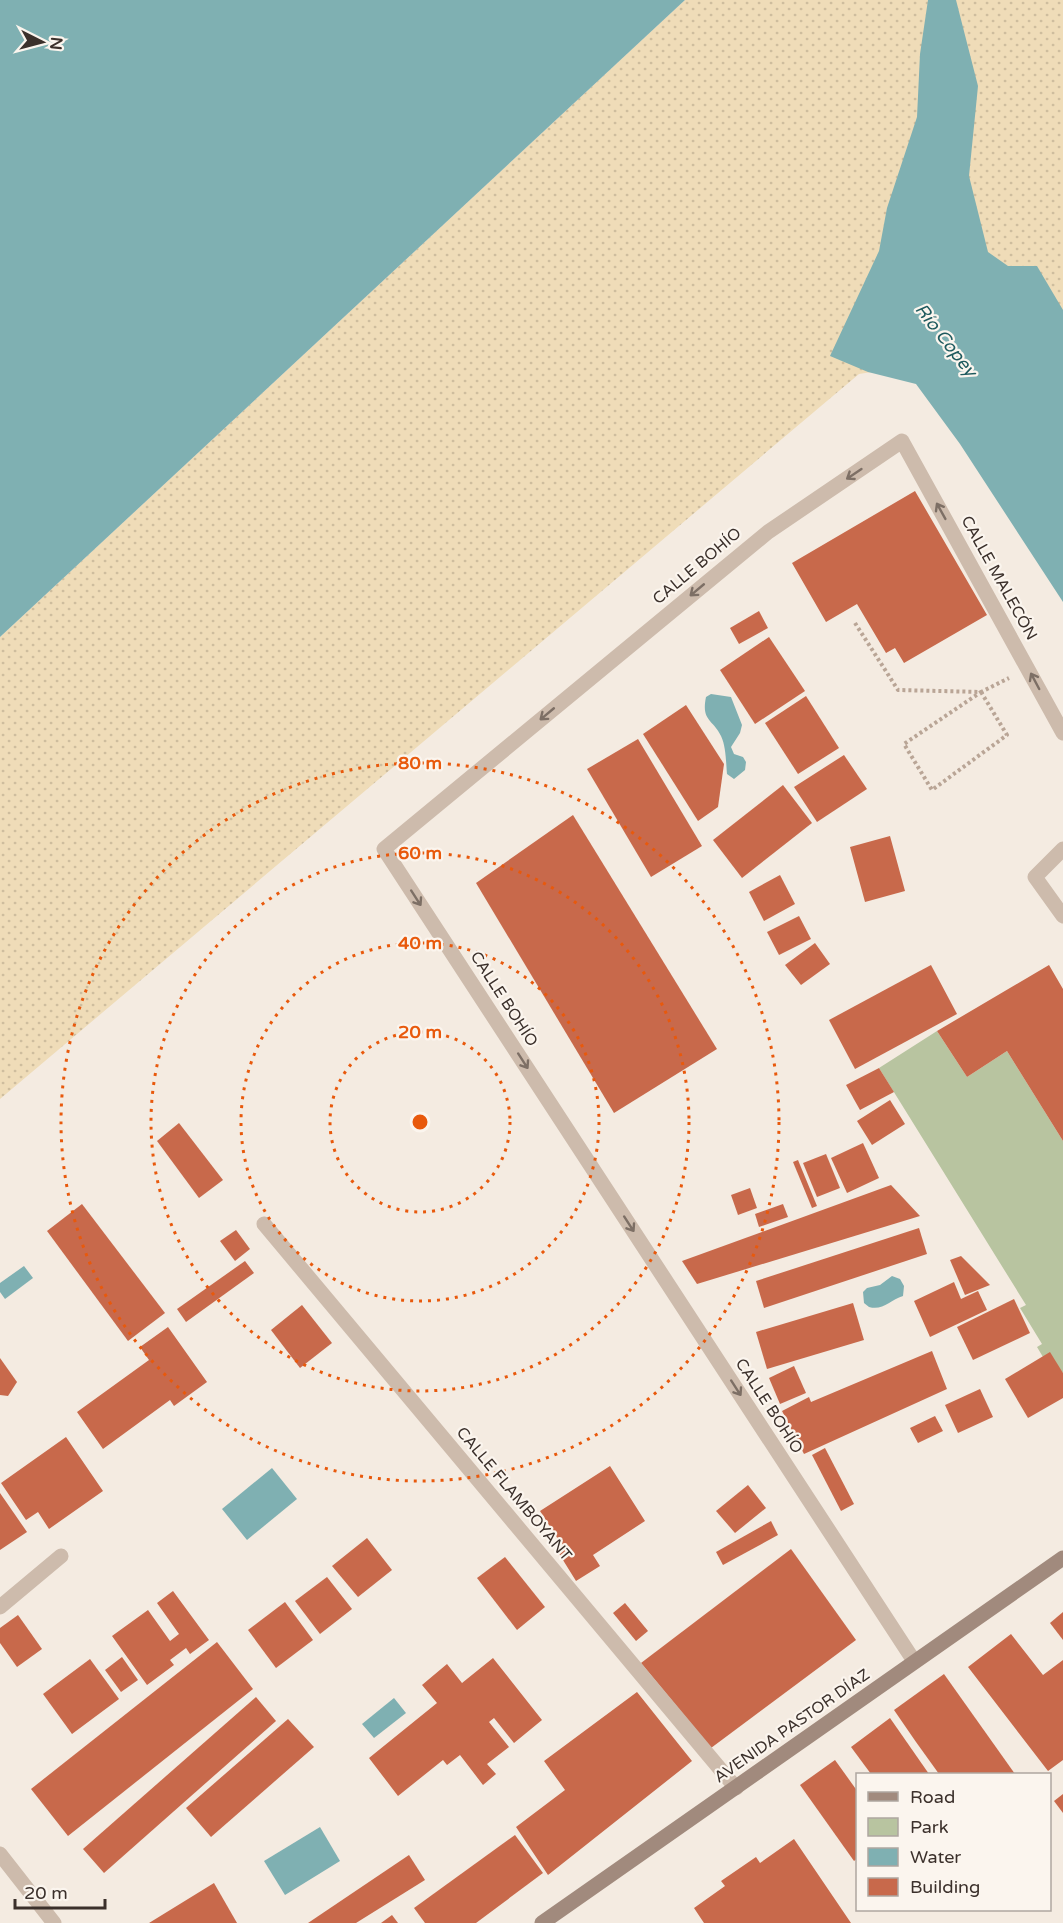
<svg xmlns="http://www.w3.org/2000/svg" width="1063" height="1923" font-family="'Varela Round',sans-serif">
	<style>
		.green { fill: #b8c4a0 }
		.sand { fill: url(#sand-dots) }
		.water { fill: #7fb0b2 }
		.building { fill: #c8694b }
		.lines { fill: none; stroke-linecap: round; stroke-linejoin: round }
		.path { stroke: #b9a596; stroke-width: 4; stroke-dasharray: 3 3; stroke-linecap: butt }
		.lane { stroke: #cdbbac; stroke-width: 15 }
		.street { stroke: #cdbbac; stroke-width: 15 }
		.secondary { stroke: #a18a7d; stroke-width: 15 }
		.oneway { stroke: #7d6f65 }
		.ring { fill: none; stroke: #e8590c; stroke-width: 3; stroke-dasharray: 3 6 }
		.labels { text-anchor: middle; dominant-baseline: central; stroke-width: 4.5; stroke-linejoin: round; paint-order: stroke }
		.street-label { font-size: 16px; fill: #3b302b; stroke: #fbf5ee }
		.water-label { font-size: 18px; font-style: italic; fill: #1f5a5e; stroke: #fbf5ee }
		.centre { fill: #e8590c; stroke: #fbf5ee; stroke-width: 3 }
		.ring-label { font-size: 18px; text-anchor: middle; font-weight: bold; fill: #e8590c; stroke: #fbf5ee; stroke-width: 4.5; stroke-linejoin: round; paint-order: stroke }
	</style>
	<defs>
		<pattern id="sand-dots" width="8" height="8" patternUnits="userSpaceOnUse" patternTransform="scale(1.5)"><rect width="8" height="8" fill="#efdcb8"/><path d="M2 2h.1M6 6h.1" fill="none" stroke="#cebd9e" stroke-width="1.8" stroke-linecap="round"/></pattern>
	</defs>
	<rect width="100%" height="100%" fill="#f4ebe1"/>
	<!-- green -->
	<path class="green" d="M 937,1031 L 967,1077 L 1007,1051 L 1063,1141 L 1063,1373 L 1043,1357 L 1037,1347 L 1042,1344 L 1020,1308 L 1026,1305 L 879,1068 Z"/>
	<!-- sand -->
	<path class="sand" d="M 685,0 L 1063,0 L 1063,342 L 859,374 L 0,1099 L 0,637 Z"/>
	<!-- water -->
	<g class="water">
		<path d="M 0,0 L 685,0 L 0,637 Z"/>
		<path d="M 928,0 L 956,0 L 978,86 L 969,176 L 988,252 L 1008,266 L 1037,266 L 1063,310 L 1063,602 L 960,444 L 916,384 L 868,372 L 830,356 L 879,251 L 887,208 L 917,117 L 920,54 Z"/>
		<path d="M 711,694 L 731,697 L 742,725 L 740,733 L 731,747 L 734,754 L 743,757 L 746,762 L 745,770 L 734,779 L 727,774 C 726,763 726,746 721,736 C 713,719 701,721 706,697 Z"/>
		<path d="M 24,1266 L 33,1278 L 5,1299 L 0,1292 L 0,1283 Z"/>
		<path d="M 892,1276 L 900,1279 L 904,1286 L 903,1296 C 890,1300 883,1311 869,1307 L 864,1303 L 863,1292 L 867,1288 L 880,1285 Z"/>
		<path d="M 272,1468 L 297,1499 L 247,1540 L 222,1509 Z"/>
		<path d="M 394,1698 L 406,1713 L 374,1738 L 362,1724 Z"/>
		<path d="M 320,1827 L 340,1861 L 285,1895 L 264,1861 Z"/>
	</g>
	<!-- building -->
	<g class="building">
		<path d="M 915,491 L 987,615 L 904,663 L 895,648 L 886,653 L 857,604 L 826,622 L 792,563 Z"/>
		<path d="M 759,611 L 768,628 L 739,644 L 730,628 Z"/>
		<path d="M 769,637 L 805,691 L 755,724 L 720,670 Z"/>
		<path d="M 806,696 L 839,748 L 798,774 L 765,723 Z"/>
		<path d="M 686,705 L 724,764 L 718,807 L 698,821 L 643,734 Z"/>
		<path d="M 638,739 L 702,846 L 651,877 L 587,769 Z"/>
		<path d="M 844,755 L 867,789 L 817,822 L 794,787 Z"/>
		<path d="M 783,785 L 812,823 L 742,878 L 713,840 Z"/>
		<path d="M 573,815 L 717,1049 L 614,1113 L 476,883 Z"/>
		<path d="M 890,836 L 905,891 L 865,902 L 850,847 Z"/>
		<path d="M 780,875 L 795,904 L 764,921 L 749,892 Z"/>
		<path d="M 799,916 L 811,939 L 779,955 L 767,932 Z"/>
		<path d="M 815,943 L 830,964 L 801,985 L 785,965 Z"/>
		<path d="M 931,965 L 957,1014 L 855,1069 L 829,1020 Z"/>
		<path d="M 1049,965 L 1063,989 L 1063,1141 L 1007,1051 L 967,1077 L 937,1031 Z"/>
		<path d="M 879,1068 L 894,1092 L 860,1110 L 846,1085 Z"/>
		<path d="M 890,1100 L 905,1124 L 872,1145 L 857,1121 Z"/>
		<path d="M 179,1123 L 223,1180 L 199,1198 L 157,1141 Z"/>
		<path d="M 863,1143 L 879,1178 L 847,1193 L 831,1158 Z"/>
		<path d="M 826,1154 L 840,1188 L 817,1197 L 803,1163 Z"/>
		<path d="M 798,1160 L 817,1206 L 812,1208 L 793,1162 Z"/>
		<path d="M 891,1185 L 920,1216 L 697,1284 L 682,1261 Z"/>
		<path d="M 750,1188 L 757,1208 L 738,1215 L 731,1195 Z"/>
		<path d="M 82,1204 L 165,1313 L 128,1341 L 47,1231 Z"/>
		<path d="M 783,1204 L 788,1217 L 759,1227 L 755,1214 Z"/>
		<path d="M 919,1228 L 927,1254 L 764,1308 L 756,1281 Z"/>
		<path d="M 236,1230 L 250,1249 L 235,1261 L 220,1241 Z"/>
		<path d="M 961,1256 L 990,1285 L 965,1295 L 950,1260 Z"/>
		<path d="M 245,1261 L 254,1273 L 186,1322 L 177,1309 Z"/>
		<path d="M 954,1282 L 961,1299 L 978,1291 L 987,1310 L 930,1337 L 914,1301 Z"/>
		<path d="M 1014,1299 L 1030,1333 L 973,1360 L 957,1327 Z"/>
		<path d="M 853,1303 L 864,1340 L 767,1369 L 756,1332 Z"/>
		<path d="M 302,1305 L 332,1343 L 300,1368 L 271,1330 Z"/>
		<path d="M 168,1327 L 207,1382 L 174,1406 L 170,1400 L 103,1449 L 77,1412 L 149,1360 L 140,1347 Z"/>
		<path d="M 932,1351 L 947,1389 L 804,1454 L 782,1411 L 809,1397 L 811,1402 Z"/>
		<path d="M 1050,1352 L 1063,1373 L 1063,1398 L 1028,1418 L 1005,1379 Z"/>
		<path d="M 0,1358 L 17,1382 L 8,1396 L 0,1395 Z"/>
		<path d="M 794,1366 L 806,1393 L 780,1404 L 769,1378 Z"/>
		<path d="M 980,1389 L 993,1417 L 958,1433 L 945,1405 Z"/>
		<path d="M 935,1416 L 943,1431 L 918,1443 L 910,1428 Z"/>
		<path d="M 66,1437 L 103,1491 L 49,1529 L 38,1512 L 26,1520 L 1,1483 Z"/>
		<path d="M 825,1448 L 854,1504 L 841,1511 L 812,1455 Z"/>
		<path d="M 610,1466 L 645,1521 L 593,1555 L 600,1566 L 576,1581 L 553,1544 L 558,1539 L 540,1511 Z"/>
		<path d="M 748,1485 L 766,1508 L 735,1533 L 716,1511 Z"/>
		<path d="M 0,1493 L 27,1532 L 0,1550 Z"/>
		<path d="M 771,1521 L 778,1535 L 723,1565 L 716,1552 Z"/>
		<path d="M 367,1538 L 392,1570 L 358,1597 L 332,1566 Z"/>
		<path d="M 791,1549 L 856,1640 L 711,1748 L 641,1663 Z"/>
		<path d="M 505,1557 L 545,1607 L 517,1630 L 477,1578 Z"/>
		<path d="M 327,1577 L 352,1609 L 320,1634 L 295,1601 Z"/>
		<path d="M 173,1591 L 209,1640 L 190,1654 L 186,1648 L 170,1660 L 174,1665 L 147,1685 L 112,1636 L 148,1610 L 170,1641 L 179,1634 L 157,1603 Z"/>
		<path d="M 285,1602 L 313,1640 L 276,1668 L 248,1630 Z"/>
		<path d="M 625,1603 L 648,1631 L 636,1641 L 613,1613 Z"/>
		<path d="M 1063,1612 L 1063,1640 L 1050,1623 Z"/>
		<path d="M 18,1615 L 42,1649 L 17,1667 L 0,1643 L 0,1628 Z"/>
		<path d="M 1011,1634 L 1043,1675 L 1063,1660 L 1063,1760 L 1048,1771 L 968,1667 Z"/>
		<path d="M 217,1642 L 253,1689 L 68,1836 L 31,1789 Z"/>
		<path d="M 122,1657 L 138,1680 L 121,1692 L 105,1670 Z"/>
		<path d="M 493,1658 L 542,1720 L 514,1743 L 494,1718 L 489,1722 L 509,1747 L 487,1764 L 496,1774 L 483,1785 L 460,1755 L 447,1765 L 443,1760 L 398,1796 L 369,1758 L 437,1703 L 422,1685 L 447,1664 L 462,1683 Z"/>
		<path d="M 90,1659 L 119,1699 L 72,1734 L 43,1694 Z"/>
		<path d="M 944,1674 L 1015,1774 L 939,1774 L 916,1742 L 894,1710 Z"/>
		<path d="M 637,1692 L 692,1761 L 548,1875 L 516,1827 L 565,1790 L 544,1761 Z"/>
		<path d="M 256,1697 L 276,1721 L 104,1873 L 83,1849 Z"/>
		<path d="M 890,1718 L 929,1774 L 871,1774 L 851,1747 Z"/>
		<path d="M 288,1719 L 314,1747 L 211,1837 L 186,1808 Z"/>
		<path d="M 835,1760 L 858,1792 L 858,1858 L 854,1861 L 800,1785 Z"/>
		<path d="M 1063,1794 L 1063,1813 L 1054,1801 Z"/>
		<path d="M 515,1835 L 543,1873 L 476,1923 L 425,1923 L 414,1908 Z"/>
		<path d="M 794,1839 L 851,1923 L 704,1923 L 694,1908 L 725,1886 L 721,1881 L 756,1857 L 760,1863 Z"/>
		<path d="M 409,1855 L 425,1880 L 356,1923 L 308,1923 Z"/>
		<path d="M 214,1883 L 237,1923 L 149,1923 Z"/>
		<path d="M 392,1915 L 398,1923 L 381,1923 Z"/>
	</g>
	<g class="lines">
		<!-- path -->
		<g class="path">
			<path d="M 855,623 L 898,690 L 981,692 L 1009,678"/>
			<path d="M 981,692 L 1007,735 L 932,790 L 904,744 Z"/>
		</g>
		<!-- lane -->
		<g class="lane">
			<path d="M 264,1224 L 736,1788"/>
			<path d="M 0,1607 L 61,1556"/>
		</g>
		<!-- street -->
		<g class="street">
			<path d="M 1063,849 L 1035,877 L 1063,916"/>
			<path d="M 914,1661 L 384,849 L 768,532 L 902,441 L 1063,733"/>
			<path d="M 0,1854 L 54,1923"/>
		</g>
		<!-- secondary -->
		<path class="secondary" d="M 542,1923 L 1063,1558"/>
	</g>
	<!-- one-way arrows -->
	<defs><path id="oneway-shaft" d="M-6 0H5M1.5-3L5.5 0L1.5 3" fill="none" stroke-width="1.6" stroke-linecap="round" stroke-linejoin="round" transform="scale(1.5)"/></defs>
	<g class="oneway">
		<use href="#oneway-shaft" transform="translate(854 474) rotate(146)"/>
		<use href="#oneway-shaft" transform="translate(941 511) rotate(-119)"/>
		<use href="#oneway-shaft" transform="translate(697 590) rotate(140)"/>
		<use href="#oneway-shaft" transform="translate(1035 681) rotate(-118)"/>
		<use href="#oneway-shaft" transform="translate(547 714) rotate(140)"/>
		<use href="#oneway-shaft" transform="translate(416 898) rotate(57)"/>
		<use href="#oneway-shaft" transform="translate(523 1061) rotate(57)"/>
		<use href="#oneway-shaft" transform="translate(629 1224) rotate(57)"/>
		<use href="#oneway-shaft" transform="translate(736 1388) rotate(57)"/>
	</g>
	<!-- distance rings -->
	<g class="ring">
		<circle cx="420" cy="1122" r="90"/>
		<circle cx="420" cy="1122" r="179"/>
		<circle cx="420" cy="1122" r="269"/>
		<circle cx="420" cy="1122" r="359"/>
	</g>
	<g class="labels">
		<!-- street labels -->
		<g class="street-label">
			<text transform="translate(697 566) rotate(-40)">CALLE BOHÍO</text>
			<text transform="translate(999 578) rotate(61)">CALLE MALECÓN</text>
			<text transform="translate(504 999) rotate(57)">CALLE BOHÍO</text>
			<text transform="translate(769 1406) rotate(57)">CALLE BOHÍO</text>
			<text transform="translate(514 1494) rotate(50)">CALLE FLAMBOYANT</text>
			<text transform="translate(792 1726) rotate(-35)">AVENIDA PASTOR DÍAZ</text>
		</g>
		<!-- water labels -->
		<g class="water-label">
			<text transform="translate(946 340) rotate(52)">Río Copey</text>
		</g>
	</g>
	<circle cx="420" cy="1122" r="9" class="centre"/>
	<g class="ring-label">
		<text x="420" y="769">80 m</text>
		<text x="420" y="859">60 m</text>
		<text x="420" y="949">40 m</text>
		<text x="420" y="1038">20 m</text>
	</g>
	<!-- legend -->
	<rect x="856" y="1773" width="195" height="138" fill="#fbf5ee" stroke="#aea6a0" stroke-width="1.5"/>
	<rect x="868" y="1792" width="30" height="9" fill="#a18a7d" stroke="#aea6a0" stroke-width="1.5"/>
	<text x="910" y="1803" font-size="18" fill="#3b302b">Road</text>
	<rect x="868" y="1818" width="30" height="18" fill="#b8c4a0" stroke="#aea6a0" stroke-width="1.5"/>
	<text x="910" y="1833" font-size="18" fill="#3b302b">Park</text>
	<rect x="868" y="1848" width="30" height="18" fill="#7fb0b2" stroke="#aea6a0" stroke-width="1.5"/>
	<text x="910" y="1863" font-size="18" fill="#3b302b">Water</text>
	<rect x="868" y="1878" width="30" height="18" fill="#c8694b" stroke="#aea6a0" stroke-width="1.5"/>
	<text x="910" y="1893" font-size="18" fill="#3b302b">Building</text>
	<!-- north arrow -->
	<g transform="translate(42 42) rotate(96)" stroke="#fbf5ee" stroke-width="4.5" paint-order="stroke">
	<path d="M0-4.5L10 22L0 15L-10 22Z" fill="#3b302b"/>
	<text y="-9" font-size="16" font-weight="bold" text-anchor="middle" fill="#3b302b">N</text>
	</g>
	<!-- scale -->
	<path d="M15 1899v9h90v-9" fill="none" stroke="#3b302b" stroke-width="3"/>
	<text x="24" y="1899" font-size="18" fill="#3b302b" stroke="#fbf5ee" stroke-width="4.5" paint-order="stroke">20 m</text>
</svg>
